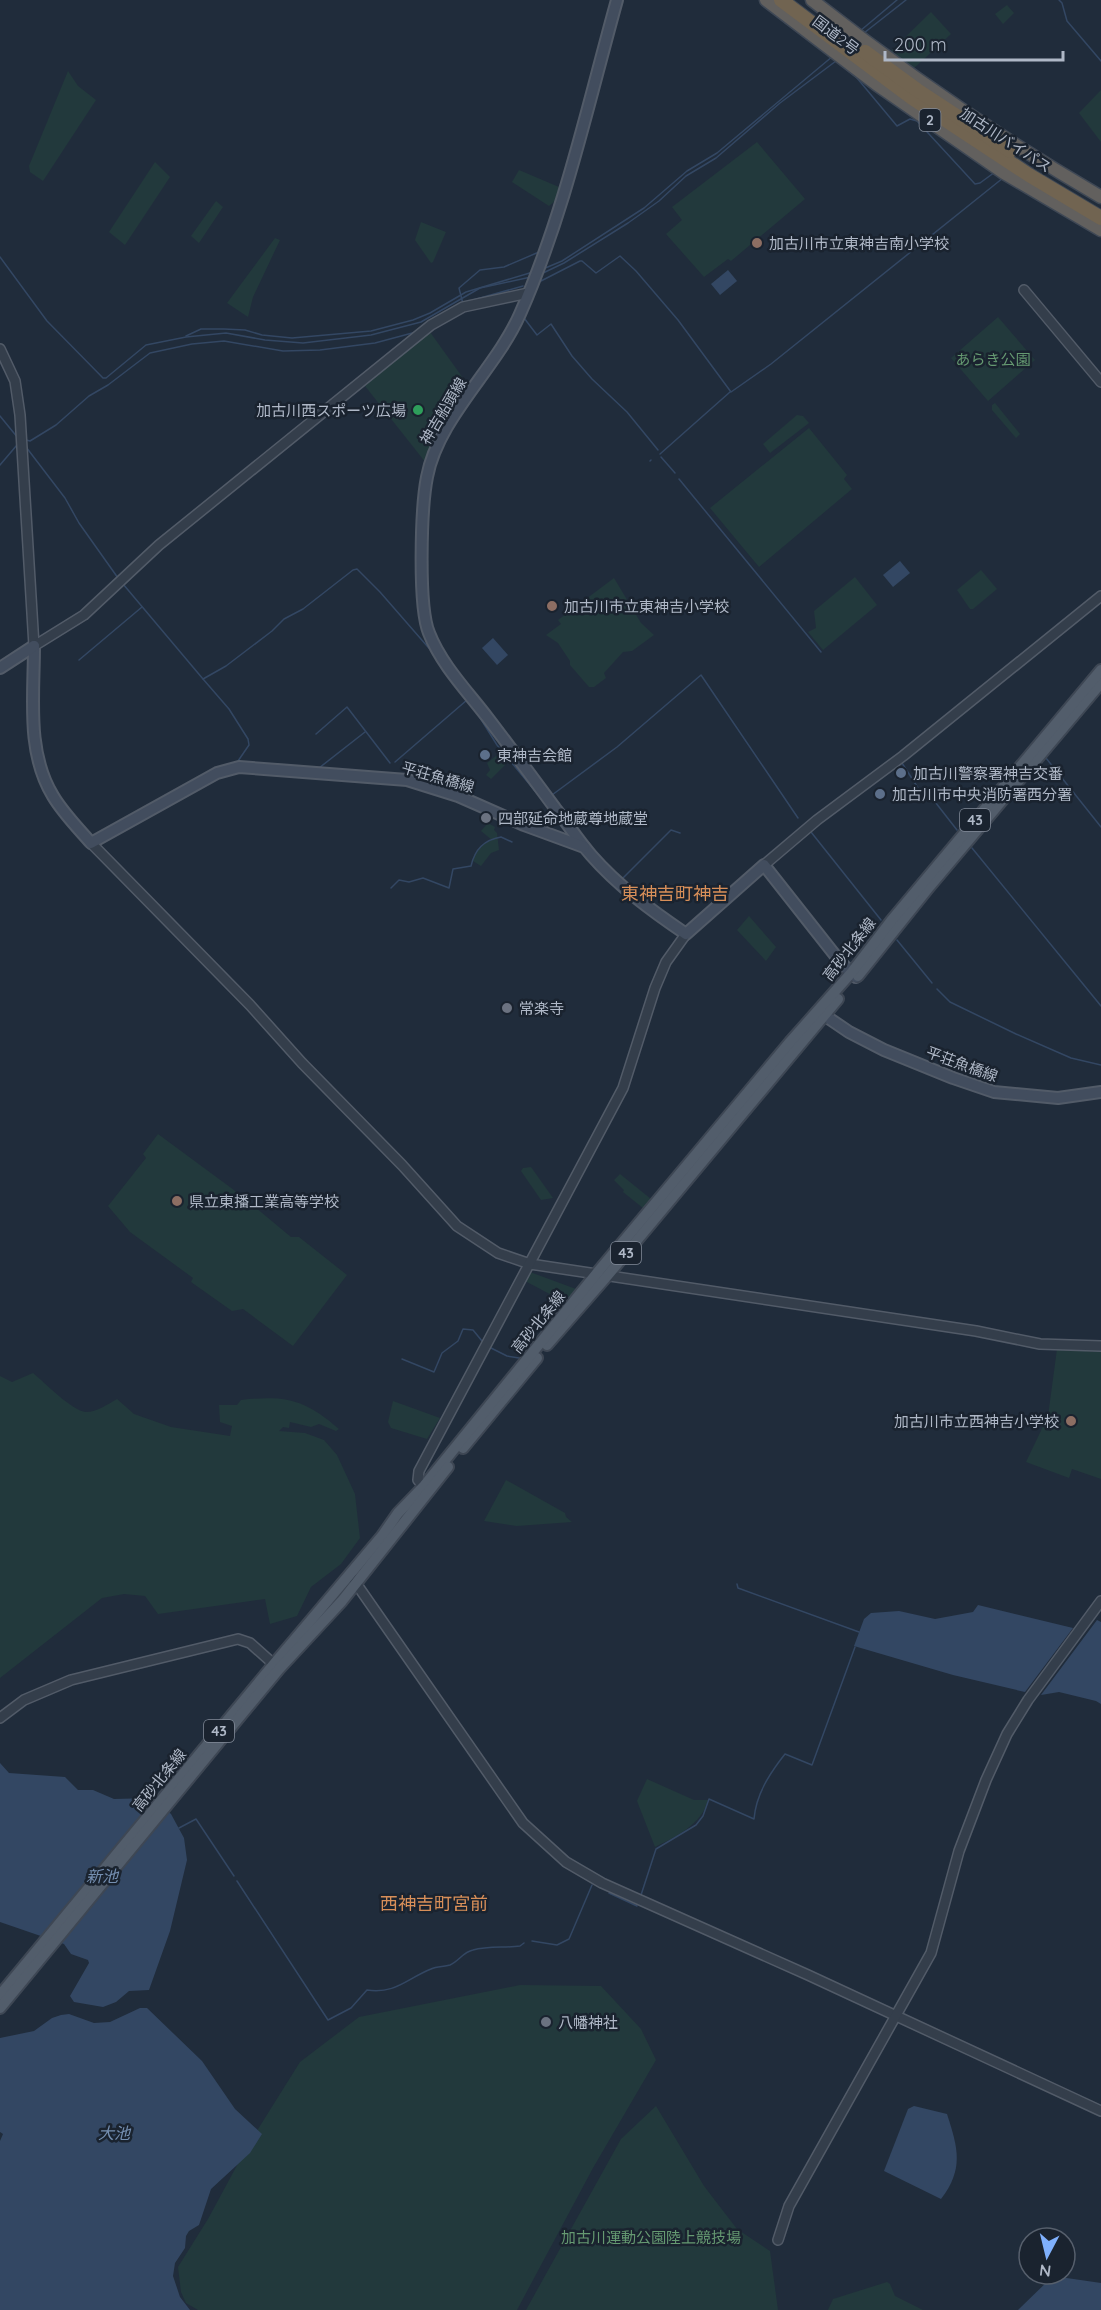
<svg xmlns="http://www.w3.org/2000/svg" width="1101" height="2310" font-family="Quicksand,'Noto Sans JP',sans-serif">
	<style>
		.green { fill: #22393c }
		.water { fill: #334763 }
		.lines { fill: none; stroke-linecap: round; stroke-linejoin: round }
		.stream { stroke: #334763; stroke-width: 1.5 }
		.tertiary-casing { stroke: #525b68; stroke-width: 12 }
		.secondary-casing { stroke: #525b68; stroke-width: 14 }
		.primary-casing { stroke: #3e4754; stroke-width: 14 }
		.trunk-casing { stroke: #3f4855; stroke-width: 15 }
		.motorway-casing { stroke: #3f4855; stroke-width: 16 }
		.tertiary { stroke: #343e4b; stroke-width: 9 }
		.secondary { stroke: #424d5e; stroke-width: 10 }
		.primary { stroke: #525d6b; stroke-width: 10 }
		.trunk { stroke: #62605e; stroke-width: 12 }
		.motorway { stroke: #716451; stroke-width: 14 }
		.education-dot { fill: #8d6e63; stroke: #1a232f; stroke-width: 2 }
		.leisure-dot { fill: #2e9e5b; stroke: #1a232f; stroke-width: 2 }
		.service-dot { fill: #5c6f8a; stroke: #1a232f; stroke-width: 2 }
		.worship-dot { fill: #6b7280; stroke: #1a232f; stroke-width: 2 }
		.labels { text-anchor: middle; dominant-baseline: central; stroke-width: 5; stroke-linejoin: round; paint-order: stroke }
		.shield { fill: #1a232f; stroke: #828b99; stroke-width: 1.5 }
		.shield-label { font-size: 14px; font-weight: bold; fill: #afb8c7 }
		.street-label { font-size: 15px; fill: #afb8c7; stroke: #1a232f }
		.poi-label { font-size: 15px; fill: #afb8c7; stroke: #1a232f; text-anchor: start }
		.park-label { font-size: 15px; fill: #659971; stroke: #1a232f }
		.water-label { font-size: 16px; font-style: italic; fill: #758fb1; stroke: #1a232f }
		.quarter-label { font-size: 18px; fill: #d88f59; stroke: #1a232f }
	</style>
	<rect width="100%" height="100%" fill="#202c3b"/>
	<!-- green -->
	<g class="green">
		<path d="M 1007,5 L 1014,13 L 1003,24 L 995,14 Z"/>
		<path d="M 931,12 L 951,34 L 912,70 L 889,53 Z"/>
		<path d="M 68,71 L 78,86 L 96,100 L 43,181 L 30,172 L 29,166 Z"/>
		<path d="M 1101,90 L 1101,142 L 1079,113 Z"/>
		<path d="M 757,142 L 805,199 L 731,261 L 728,259 L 704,277 L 666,234 L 682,220 L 672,207 Z"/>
		<path d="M 155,162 L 170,177 L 125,245 L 109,232 Z"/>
		<path d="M 519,170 L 559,187 L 555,201 L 549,206 L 512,182 Z"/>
		<path d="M 216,201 L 223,207 L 199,243 L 191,236 Z"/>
		<path d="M 421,222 L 446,232 L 433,262 L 431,263 L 415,240 Z"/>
		<path d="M 275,238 L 280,240 L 253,297 L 248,317 L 227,303 Z"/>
		<path d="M 998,317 L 1035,360 L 988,401 L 951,358 Z"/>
		<path d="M 430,332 L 468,385 L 437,433 L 426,463 L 365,386 Z"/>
		<path d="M 995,403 L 1020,434 L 1016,438 L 992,410 L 992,405 Z"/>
		<path d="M 797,415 L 803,416 L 809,423 L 770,453 L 763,444 Z"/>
		<path d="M 809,428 L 847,475 L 844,479 L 852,489 L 759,567 L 710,508 Z"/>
		<path d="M 981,570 L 997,589 L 973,609 L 970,609 L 957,590 Z"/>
		<path d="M 855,577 L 877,605 L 823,650 L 808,632 L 816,628 L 814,611 Z"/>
		<path d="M 614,578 L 641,623 L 654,635 L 632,651 L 623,652 L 604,673 L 606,678 L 594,687 L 589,687 L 570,665 L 570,661 L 558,643 L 546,635 L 561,624 L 558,620 Z"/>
		<path d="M 501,752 L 508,762 L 491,779 L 486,775 L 490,770 L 487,763 Z"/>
		<path d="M 488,823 L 495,827 L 494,830 L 497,833 L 499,850 L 491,853 L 481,866 L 473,861 C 475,851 482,843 492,840 L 481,831 Z"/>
		<path d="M 749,916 L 776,947 L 766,961 L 737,930 Z"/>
		<path d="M 158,1134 L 238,1193 L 291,1237 L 299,1237 L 347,1275 L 293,1346 L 243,1309 L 232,1311 L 191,1282 L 193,1278 L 130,1232 L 108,1206 L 146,1158 L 143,1154 Z"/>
		<path d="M 531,1167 L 553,1198 L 541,1200 L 521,1171 L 523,1168 Z"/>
		<path d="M 620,1174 L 651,1199 L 643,1208 L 623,1192 L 624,1190 L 614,1180 Z"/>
		<path d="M 530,1272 L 576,1289 L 566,1302 L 561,1300 L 525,1281 Z"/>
		<path d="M 1057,1349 L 1101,1352 L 1101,1479 L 1072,1469 L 1069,1478 L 1026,1462 L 1048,1416 Z"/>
		<path d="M 33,1373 C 44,1382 72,1411 86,1412 C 97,1412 108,1404 117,1399 L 134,1414 L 171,1427 L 230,1436 L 232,1426 L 220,1422 L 219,1405 L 237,1405 L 241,1400 C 285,1395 305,1399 339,1429 L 336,1431 L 319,1424 L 311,1427 L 290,1422 L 289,1428 L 283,1427 L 279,1431 L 305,1433 L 324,1440 L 337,1455 L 355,1494 L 360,1538 L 341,1564 L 311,1587 L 297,1616 L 270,1624 L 265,1599 L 158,1614 L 145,1596 L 124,1594 L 102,1598 L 0,1678 L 0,1376 L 12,1382 Z"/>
		<path d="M 393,1401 L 440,1418 L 427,1439 L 391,1428 L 388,1422 Z"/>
		<path d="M 506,1480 L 565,1513 L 566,1517 L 572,1522 L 517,1526 L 484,1521 Z"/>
		<path d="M 647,1779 L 694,1800 L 708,1800 C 702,1824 676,1837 655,1847 L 637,1801 Z"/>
		<path d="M 520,1985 L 601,1986 L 641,2029 L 656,2060 L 593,2168 L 517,2310 L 198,2310 L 186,2303 L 181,2292 L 178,2267 L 208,2219 L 248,2145 L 300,2062 L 359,2017 Z"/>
		<path d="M 656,2106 L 704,2186 L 737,2229 L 770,2251 L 778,2310 L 526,2310 L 621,2139 Z"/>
		<path d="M 887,2282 L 890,2284 L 895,2296 L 923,2310 L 828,2310 L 833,2299 Z"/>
	</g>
	<!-- water -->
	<g class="water">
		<path d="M 728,270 L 737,281 L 720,295 L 711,284 Z"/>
		<path d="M 900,561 L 910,573 L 893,587 L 883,575 Z"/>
		<path d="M 493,638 L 508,655 L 497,665 L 482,648 Z"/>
		<path d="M 978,1605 L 1073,1628 L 1025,1692 L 953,1675 L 854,1646 L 864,1619 L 871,1613 L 899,1611 L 935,1619 L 973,1612 Z"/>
		<path d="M 1097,1620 L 1101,1622 L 1101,1704 L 1096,1701 L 1059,1692 L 1041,1695 Z"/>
		<path d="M 0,1763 L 9,1773 L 65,1777 L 78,1790 L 93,1790 L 114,1799 L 153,1798 L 171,1814 L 184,1838 L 187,1860 L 170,1931 L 149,1990 L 129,1991 L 116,2002 L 103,2007 L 74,2002 L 70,1996 L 89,1963 L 88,1960 L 71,1954 L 64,1944 L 0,1922 Z"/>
		<path d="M 140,2008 L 147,2008 L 202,2061 L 235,2109 L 262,2134 L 250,2153 L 211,2189 L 199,2225 L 189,2231 L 186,2236 L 185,2248 L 175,2263 L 173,2276 L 180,2297 L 190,2310 L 0,2310 L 0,2141 L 3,2134 L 0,2132 L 0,2038 L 34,2031 L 52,2018 L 61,2015 L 69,2014 L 94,2023 L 110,2022 Z"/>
		<path d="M 914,2106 L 947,2114 C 958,2148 964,2169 941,2199 L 884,2171 L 908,2109 Z"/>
		<path d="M 1053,2276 L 1101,2283 L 1101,2310 L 1018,2310 Z"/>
	</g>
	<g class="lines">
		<!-- stream -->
		<g class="stream">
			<path d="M 1059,0 L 1062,3 L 1067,21 L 1101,61"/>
			<path d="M 860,31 L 897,0"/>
			<path d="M 864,33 L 906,0"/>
			<path d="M 0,257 L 47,321 L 103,378 L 106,378 L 146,345 L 186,337 L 226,333 L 265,340 L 303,343 L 371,335 L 421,322 L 480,288 L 531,277"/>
			<path d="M 543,269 L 562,261 L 644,208 L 687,171 L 717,153 L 833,56"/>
			<path d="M 541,274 L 564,263 L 628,223 L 659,201 L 686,176 L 716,158 L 780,103 L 836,61 L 857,78 L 897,126 L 910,119 L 917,121 L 975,184 L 980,183 L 995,172"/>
			<path d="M 539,282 L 580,261 L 582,261 L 596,273 L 620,256 L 636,271 L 678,320 L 731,392 L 771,364 L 1003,178"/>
			<path d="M 473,300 L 523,286"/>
			<path d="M 463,304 L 459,288 L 480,270 L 504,267 L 539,252"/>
			<path d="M 524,318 L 537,335 L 551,324 L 572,356 L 592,379 L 627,412 L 658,450"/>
			<path d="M 186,336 L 201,329 L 224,329 L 245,330 L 262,335 L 292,338 L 371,331 L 413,320 L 430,313 L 466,292 L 533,272"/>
			<path d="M 0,416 L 18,438"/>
			<path d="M 26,440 L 30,441 L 56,425 L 89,396 L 108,385 L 150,353 L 192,344 L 224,341 L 283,351 L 320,350 L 375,343 L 416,332"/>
			<path d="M 26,447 L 65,498 L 79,523 L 118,578"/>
			<path d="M 660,454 L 730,392"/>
			<path d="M 661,457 L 675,473"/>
			<path d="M 650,461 L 651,460"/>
			<path d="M 0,465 L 17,445"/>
			<path d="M 679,479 L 821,652"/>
			<path d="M 123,584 L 203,679"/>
			<path d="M 79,660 L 142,607"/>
			<path d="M 474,708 L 497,745 L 540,797"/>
			<path d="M 316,734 L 347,707 L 390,763"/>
			<path d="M 1046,758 L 1101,827"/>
			<path d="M 238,761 L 249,745 L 248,739 L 229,709 L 203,679 L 226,666 L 272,631 L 284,619 L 303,609 L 353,570 L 357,569 L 380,592 L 434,654"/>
			<path d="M 395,762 L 467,700"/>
			<path d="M 902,763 L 920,791 L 925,789 L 957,830"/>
			<path d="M 319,768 L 365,732"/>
			<path d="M 552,795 L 617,747 L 701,675 L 798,818"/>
			<path d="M 811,832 L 881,920"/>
			<path d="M 972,848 L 1101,1006"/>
			<path d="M 623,878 L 671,830 L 680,833"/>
			<path d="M 391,888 L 399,880 L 409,882 L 423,878 L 449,888 L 453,869 L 471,866 C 475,849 484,840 501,837 L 512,842"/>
			<path d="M 897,940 L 932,983"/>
			<path d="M 937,989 L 950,1002 L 1016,1034 L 1071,1058 L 1101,1065"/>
			<path d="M 489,1347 L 507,1356 L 519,1358"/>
			<path d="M 402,1359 L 434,1372 L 442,1353 L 458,1341 L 463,1329 L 473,1330 L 482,1341"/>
			<path d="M 737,1584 L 738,1588 L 859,1632"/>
			<path d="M 179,1828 L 196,1819 L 234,1876"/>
			<path d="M 237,1881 L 328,2020 L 351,2008 L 367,1990 C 396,1994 406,1979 431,1969 C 437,1966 444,1967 450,1965 C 459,1961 463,1952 473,1950 C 488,1946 505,1948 520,1946 L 524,1943"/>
			<path d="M 609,1893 L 637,1906"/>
			<path d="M 641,1895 L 656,1849 L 696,1825 L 703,1816 L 709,1799 L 754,1819 C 756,1794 770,1773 785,1754 L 812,1765 L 855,1647"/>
			<path d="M 532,1941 L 557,1945 L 569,1939 L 592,1885"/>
		</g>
		<!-- tertiary casing -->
		<g class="tertiary-casing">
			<g id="tertiary">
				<path d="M 1024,290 L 1101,382"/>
				<path d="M 0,349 L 15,381 L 20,415 L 34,646"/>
				<path d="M 34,646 L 84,615 L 159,545 L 431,325 L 463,307 L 528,293"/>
				<path d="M 91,843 L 250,1005 L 302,1063 L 402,1165 L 457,1226 L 498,1253 L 530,1264 L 976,1331 L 1040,1344 L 1101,1346"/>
				<path d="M 764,865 L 817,820 L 903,756 L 1101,596"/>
				<path d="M 427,1491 L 418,1480 L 419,1471 L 623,1088 L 655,988 L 666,962 L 686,934"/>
				<path d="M 353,1579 L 523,1823 L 566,1862 L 602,1883 L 808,1975 L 1101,2111"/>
				<path d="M 0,1718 L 24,1700 L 71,1680 L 238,1639 L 250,1643 L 278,1668"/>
				<path d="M 778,2240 L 789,2206 L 931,1953 L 959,1851 L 986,1780 L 1007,1734 L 1028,1700 L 1101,1601"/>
			</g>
		</g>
		<!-- secondary casing -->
		<g class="secondary-casing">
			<g id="secondary">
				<path d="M 617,0 C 588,104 564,215 520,314 C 496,369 438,418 427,477 C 421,507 418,607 429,633 C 441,664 467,691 487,717 C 510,747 532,777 555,808 C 567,823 578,840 591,855 C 618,886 652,911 686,934 L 764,865 L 842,964 L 856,977"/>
				<path d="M 34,646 C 34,696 26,752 53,796 C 63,813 78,828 91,843 L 217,773 L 239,767 L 407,780 L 458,796 L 524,825 L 584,847"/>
				<path d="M 0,668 L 34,646"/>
				<path d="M 824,1015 L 849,1032 L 884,1050 L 953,1078 L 994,1092 L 1058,1098 L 1101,1092"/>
			</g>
		</g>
		<!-- primary casing -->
		<g class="primary-casing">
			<g id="primary">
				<path d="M 858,976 L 930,886 L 1101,683"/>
				<path d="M 547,1345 L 608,1275 L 838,999"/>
				<path d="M 463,1448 L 537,1358"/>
				<path d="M 0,1995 L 274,1664 L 382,1536 L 398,1513 L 424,1486 L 597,1273 L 790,1042 L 852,972 L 891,921 L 1101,670"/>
				<path d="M 0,2008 L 279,1669 L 342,1601 L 448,1467"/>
			</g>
		</g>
		<!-- trunk casing -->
		<g class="trunk-casing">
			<g id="trunk">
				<path d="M 766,0 L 876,84 L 1004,173 L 1101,230"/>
				<path d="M 812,0 C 903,72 1000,138 1101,197"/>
			</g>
		</g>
		<!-- motorway casing -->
		<g class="motorway-casing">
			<g id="motorway">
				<path d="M 781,0 L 912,98 L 1029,175 L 1101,218"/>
				<path d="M 865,52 L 917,90 L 1010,151"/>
			</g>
		</g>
		<!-- tertiary -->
		<use href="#tertiary" class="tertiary"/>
		<!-- secondary -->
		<use href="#secondary" class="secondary"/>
		<!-- primary -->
		<use href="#primary" class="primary"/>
		<!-- trunk -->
		<use href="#trunk" class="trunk"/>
		<!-- motorway -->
		<use href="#motorway" class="motorway"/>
	</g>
	<!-- markers -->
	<g class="education-dot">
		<circle cx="757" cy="243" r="6"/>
		<circle cx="552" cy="606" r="6"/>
		<circle cx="177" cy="1201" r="6"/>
		<circle cx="1071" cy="1421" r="6"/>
	</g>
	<circle class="leisure-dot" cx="418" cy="410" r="6"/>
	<g class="service-dot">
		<circle cx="485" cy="755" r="6"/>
		<circle cx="901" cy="773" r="6"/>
		<circle cx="880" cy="794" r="6"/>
	</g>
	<g class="worship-dot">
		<circle cx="486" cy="818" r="6"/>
		<circle cx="507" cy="1008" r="6"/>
		<circle cx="546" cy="2022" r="6"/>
	</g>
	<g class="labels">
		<!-- shield labels -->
		<g class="shield">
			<rect x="919.5" y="109" width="21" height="22" rx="4.5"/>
			<rect x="960" y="809" width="30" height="22" rx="4.5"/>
			<rect x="611" y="1242" width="30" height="22" rx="4.5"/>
			<rect x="204" y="1720" width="30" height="22" rx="4.5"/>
		</g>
		<g class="shield-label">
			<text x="930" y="120">2</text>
			<text x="975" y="820">43</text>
			<text x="626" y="1253">43</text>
			<text x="219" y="1731">43</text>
		</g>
		<!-- street labels -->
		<g class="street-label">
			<text transform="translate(836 35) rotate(37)">国道2号</text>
			<text transform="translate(1006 140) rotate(33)">加古川バイパス</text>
			<text transform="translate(443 411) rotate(-59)">神吉船頭線</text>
			<text transform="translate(438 777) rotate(16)">平荘魚橋線</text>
			<text transform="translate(849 949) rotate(-52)">高砂北条線</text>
			<text transform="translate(962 1064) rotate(20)">平荘魚橋線</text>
			<text transform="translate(538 1322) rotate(-51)">高砂北条線</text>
			<text transform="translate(159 1780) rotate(-51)">高砂北条線</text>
		</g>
		<!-- poi labels -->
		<g class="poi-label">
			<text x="769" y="243">加古川市立東神吉南小学校</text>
			<text x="406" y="410" text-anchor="end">加古川西スポーツ広場</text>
			<text x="564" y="606">加古川市立東神吉小学校</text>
			<text x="497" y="755">東神吉会館</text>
			<text x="913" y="773">加古川警察署神吉交番</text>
			<text x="892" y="794">加古川市中央消防署西分署</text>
			<text x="498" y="818">四部延命地蔵尊地蔵堂</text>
			<text x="519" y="1008">常楽寺</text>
			<text x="189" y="1201">県立東播工業高等学校</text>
			<text x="1059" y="1421" text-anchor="end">加古川市立西神吉小学校</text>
			<text x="558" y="2022">八幡神社</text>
		</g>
		<!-- park labels -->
		<g class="park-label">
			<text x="993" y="359">あらき公園</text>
			<text x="651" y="2237">加古川運動公園陸上競技場</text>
		</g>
		<!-- water labels -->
		<g class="water-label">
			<text x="102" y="1876">新池</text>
			<text x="114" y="2133">大池</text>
		</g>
		<!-- quarter labels -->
		<g class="quarter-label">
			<text x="675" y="893">東神吉町神吉</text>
			<text x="434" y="1903">西神吉町宮前</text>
		</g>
	</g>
	<!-- north arrow -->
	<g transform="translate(1047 2256) rotate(187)"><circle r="28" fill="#1a232f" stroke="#565f6c" stroke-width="1.5"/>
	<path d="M0-4.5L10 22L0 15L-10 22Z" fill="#7fb0fc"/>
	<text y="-9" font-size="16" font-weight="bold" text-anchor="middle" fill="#afb8c7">N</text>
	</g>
	<!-- scale -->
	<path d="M885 51v9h178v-9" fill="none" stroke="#afb8c7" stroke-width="3"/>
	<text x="894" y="51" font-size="18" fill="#afb8c7" stroke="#1a232f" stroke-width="4.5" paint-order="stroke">200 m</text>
</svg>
